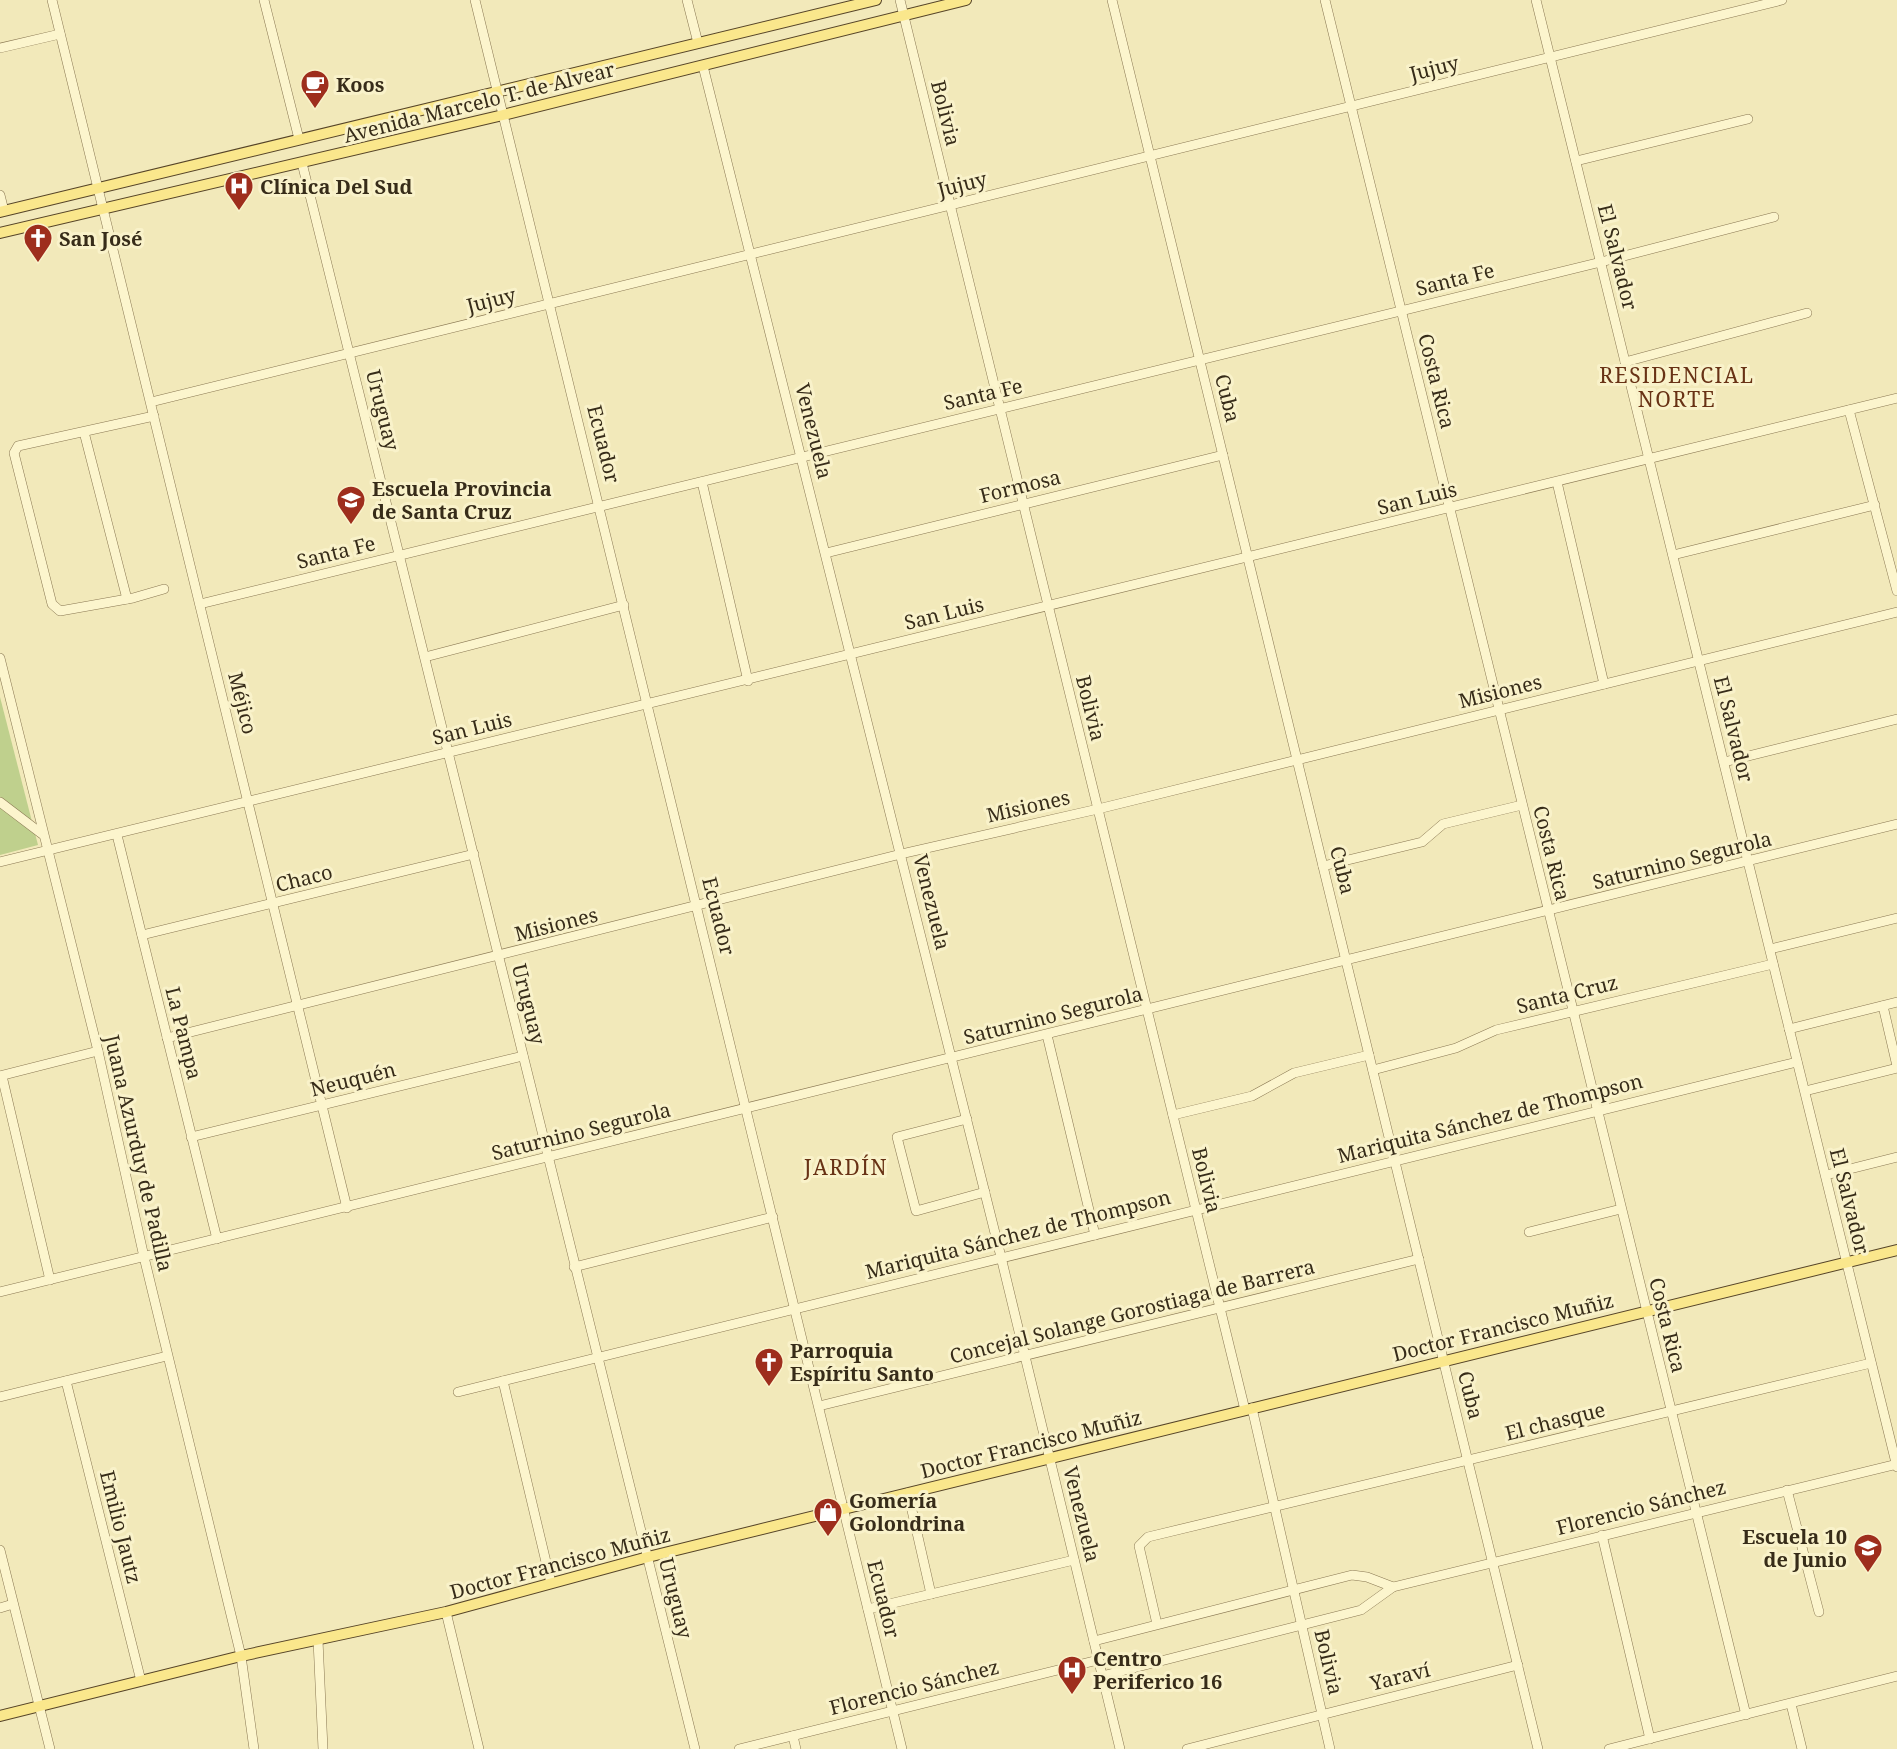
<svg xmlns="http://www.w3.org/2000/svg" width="1897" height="1749" font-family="'Noto Serif',serif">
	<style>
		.green { fill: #bfd08d }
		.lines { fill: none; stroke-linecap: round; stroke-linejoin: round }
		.minor-casing { stroke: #8a7853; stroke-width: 10 }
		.major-casing { stroke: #564428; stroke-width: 12 }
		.minor { stroke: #fcf5cd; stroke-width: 9 }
		.major { stroke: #fae78c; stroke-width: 10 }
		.labels { text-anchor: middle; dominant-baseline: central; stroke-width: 6; stroke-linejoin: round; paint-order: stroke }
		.street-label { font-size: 20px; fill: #372c19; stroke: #f9f2ca }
		.poi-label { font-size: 20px; font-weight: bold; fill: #372c19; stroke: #f9f2ca; text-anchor: start }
		.neighbourhood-label { font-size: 21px; letter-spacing: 1.5px; fill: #683215; stroke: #f9f2ca }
	</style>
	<rect width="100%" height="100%" fill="#f2e9ba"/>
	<!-- green -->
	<path class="green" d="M 0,697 L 38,845 L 0,855 Z"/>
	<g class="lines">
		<!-- minor casing -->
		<g class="minor-casing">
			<g id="minor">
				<path d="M 52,0 L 347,1208"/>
				<path d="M 264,0 L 299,139"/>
				<path d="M 475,0 L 902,1749"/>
				<path d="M 687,0 L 698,43"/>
				<path d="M 900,0 L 1245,1410"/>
				<path d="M 1112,0 L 1538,1749"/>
				<path d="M 1325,0 L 1746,1715"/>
				<path d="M 1536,0 L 1897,1467"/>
				<path d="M 0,48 L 60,34"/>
				<path d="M 703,66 L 1001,1257 L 1120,1749"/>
				<path d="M 1576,161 L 1748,119"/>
				<path d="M 302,163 L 695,1749"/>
				<path d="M 0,195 L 4,211"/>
				<path d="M 1625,362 L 1807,313"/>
				<path d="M 151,402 L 1782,0"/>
				<path d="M 1849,410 L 1897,591"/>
				<path d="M 154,416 L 18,446 L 14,453 L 52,604 L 60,611 L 133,598 L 164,589"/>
				<path d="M 84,432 L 127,599"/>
				<path d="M 702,482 L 748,681"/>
				<path d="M 1557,482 L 1604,684"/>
				<path d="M 826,553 L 1223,455"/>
				<path d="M 1673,555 L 1875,505"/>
				<path d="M 200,604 L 1601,262 L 1774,217"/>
				<path d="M 425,657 L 624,605"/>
				<path d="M 0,658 L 98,1051 L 144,1257 L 241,1656 L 254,1749"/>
				<path d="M 1724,762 L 1897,719"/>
				<path d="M 0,802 L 42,834"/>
				<path d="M 117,835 L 217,1239"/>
				<path d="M 0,862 L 1897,398"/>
				<path d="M 1323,866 L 1422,842 L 1443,824 L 1522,805"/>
				<path d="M 142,935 L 474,854"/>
				<path d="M 1770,949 L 1897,918"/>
				<path d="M 1883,1006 L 1897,1066"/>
				<path d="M 1789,1029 L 1897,1002"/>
				<path d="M 1047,1035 L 1095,1235"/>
				<path d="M 167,1038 L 901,854 L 1098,809 L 1897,612"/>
				<path d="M 1373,1070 L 1456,1048 L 1496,1030 L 1773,964"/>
				<path d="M 0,1076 L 98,1051"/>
				<path d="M 2,1076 L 50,1280"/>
				<path d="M 1805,1091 L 1897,1068"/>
				<path d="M 1173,1115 L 1252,1096 L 1294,1073 L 1369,1055"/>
				<path d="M 967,1119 L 897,1137 L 916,1211 L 985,1192"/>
				<path d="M 191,1137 L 523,1056"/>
				<path d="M 1826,1175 L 1897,1157"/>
				<path d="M 1529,1232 L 1621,1209"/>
				<path d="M 574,1267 L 773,1217"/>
				<path d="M 0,1292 L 1897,824"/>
				<path d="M 66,1381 L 141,1681"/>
				<path d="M 503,1381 L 551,1583"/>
				<path d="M 458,1392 L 1797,1062"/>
				<path d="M 0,1397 L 167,1356"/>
				<path d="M 819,1406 L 1419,1259"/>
				<path d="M 1252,1408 L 1330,1749"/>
				<path d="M 1787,1490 L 1819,1612"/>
				<path d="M 908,1493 L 931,1594"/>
				<path d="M 1602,1535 L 1650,1739"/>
				<path d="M 0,1550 L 50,1749"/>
				<path d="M 0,1608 L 13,1604"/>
				<path d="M 868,1609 L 1074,1560"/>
				<path d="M 446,1612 L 479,1749"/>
				<path d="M 1157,1624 L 1139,1546 L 1148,1537 L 1871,1363"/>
				<path d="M 318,1640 L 323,1749"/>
				<path d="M 1094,1641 L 1352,1575 L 1367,1577 L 1393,1587"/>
				<path d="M 1102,1676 L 1361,1610 L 1393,1587 L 1897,1464"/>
				<path d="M 1791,1704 L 1802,1749"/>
				<path d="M 793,1736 L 796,1749"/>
				<path d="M 739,1749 L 1098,1660"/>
				<path d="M 1187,1749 L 1518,1665"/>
				<path d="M 1609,1749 L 1897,1676"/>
			</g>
		</g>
		<!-- major casing -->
		<g class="major-casing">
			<g id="major">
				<path d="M 0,212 L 876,0"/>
				<path d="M 0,233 L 503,115 L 966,0"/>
				<path d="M 0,1716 L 241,1656 L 446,1612 L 648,1557 L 1897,1250"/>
			</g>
		</g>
		<!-- minor -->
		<use href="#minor" class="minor"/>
		<!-- major -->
		<use href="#major" class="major"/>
	</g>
	<!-- icons -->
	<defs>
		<g id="cafe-pin" transform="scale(1.5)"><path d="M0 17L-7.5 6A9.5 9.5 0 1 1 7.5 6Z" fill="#9e2e1d" stroke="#f9f2ca"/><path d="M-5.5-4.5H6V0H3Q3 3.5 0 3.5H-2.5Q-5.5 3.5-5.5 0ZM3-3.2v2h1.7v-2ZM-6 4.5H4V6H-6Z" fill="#fff"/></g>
		<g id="hospital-pin" transform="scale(1.5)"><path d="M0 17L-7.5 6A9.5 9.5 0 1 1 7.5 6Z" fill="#9e2e1d" stroke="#f9f2ca"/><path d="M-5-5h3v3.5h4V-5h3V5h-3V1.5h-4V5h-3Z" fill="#fff"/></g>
		<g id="church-pin" transform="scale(1.5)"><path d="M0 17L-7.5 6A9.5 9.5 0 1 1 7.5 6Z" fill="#9e2e1d" stroke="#f9f2ca"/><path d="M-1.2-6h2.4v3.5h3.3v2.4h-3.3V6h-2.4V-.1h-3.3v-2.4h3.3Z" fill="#fff"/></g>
		<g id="school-pin" transform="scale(1.5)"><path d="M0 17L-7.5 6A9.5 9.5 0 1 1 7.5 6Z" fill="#9e2e1d" stroke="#f9f2ca"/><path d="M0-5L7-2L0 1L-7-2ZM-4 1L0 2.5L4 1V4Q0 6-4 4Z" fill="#fff"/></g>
		<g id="shop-pin" transform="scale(1.5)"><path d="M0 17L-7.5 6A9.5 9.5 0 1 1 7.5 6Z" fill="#9e2e1d" stroke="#f9f2ca"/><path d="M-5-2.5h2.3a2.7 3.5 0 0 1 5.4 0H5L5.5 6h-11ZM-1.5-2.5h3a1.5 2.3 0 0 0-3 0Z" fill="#fff"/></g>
	</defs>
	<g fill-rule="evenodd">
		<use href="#cafe-pin" x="315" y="84"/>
		<use href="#hospital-pin" x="239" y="186"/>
		<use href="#church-pin" x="38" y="238"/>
		<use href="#school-pin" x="351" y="500"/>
		<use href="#church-pin" x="769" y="1362"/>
		<use href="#shop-pin" x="828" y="1512"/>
		<use href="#school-pin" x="1868" y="1548"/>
		<use href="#hospital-pin" x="1072" y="1670"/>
	</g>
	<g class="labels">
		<!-- street labels -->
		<g class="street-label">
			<text transform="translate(1434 68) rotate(-14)">Jujuy</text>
			<text transform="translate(479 102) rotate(-14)">Avenida Marcelo T. de Alvear</text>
			<text transform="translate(946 113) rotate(76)">Bolivia</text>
			<text transform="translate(962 184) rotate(-14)">Jujuy</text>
			<text transform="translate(1618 257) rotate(76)">El Salvador</text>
			<text transform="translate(1455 279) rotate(-14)">Santa Fe</text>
			<text transform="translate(491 300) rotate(-14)">Jujuy</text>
			<text transform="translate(1437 381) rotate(76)">Costa Rica</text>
			<text transform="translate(983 394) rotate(-13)">Santa Fe</text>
			<text transform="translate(1228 398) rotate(76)">Cuba</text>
			<text transform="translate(383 410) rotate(76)">Uruguay</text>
			<text transform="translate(814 431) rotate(76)">Venezuela</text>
			<text transform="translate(604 444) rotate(76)">Ecuador</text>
			<text transform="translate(1020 486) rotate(-14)">Formosa</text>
			<text transform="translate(1417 498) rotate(-14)">San Luis</text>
			<text transform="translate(336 552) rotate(-14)">Santa Fe</text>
			<text transform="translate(944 613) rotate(-14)">San Luis</text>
			<text transform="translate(1500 691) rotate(-14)">Misiones</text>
			<text transform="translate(243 703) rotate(76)">Méjico</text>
			<text transform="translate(1091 708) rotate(76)">Bolivia</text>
			<text transform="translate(472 728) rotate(-14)">San Luis</text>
			<text transform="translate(1734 729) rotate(76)">El Salvador</text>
			<text transform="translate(1028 806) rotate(-13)">Misiones</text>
			<text transform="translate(1552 853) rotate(76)">Costa Rica</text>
			<text transform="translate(1682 860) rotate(-14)">Saturnino Segurola</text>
			<text transform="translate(1343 870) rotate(76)">Cuba</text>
			<text transform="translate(304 878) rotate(-14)">Chaco</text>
			<text transform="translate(932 902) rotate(76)">Venezuela</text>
			<text transform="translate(719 916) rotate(76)">Ecuador</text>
			<text transform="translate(556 924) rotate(-14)">Misiones</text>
			<text transform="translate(1567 994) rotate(-14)">Santa Cruz</text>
			<text transform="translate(529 1004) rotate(76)">Uruguay</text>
			<text transform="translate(1053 1015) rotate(-14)">Saturnino Segurola</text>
			<text transform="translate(184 1033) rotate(76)">La Pampa</text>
			<text transform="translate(353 1079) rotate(-14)">Neuquén</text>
			<text transform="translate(1490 1118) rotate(-14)">Mariquita Sánchez de Thompson</text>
			<text transform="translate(581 1131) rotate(-14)">Saturnino Segurola</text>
			<text transform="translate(139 1153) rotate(77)">Juana Azurduy de Padilla</text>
			<text transform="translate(1207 1180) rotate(76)">Bolivia</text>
			<text transform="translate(1850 1201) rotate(76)">El Salvador</text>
			<text transform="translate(1018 1234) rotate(-14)">Mariquita Sánchez de Thompson</text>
			<text transform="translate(1132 1311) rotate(-14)">Concejal Solange Gorostiaga de Barrera</text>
			<text transform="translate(1668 1325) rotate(76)">Costa Rica</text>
			<text transform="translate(1503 1327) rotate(-14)">Doctor Francisco Muñiz</text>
			<text transform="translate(1471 1395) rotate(76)">Cuba</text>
			<text transform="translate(1555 1421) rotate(-14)">El chasque</text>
			<text transform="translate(1031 1444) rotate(-14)">Doctor Francisco Muñiz</text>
			<text transform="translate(1641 1507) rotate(-14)">Florencio Sánchez</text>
			<text transform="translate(1082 1514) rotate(76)">Venezuela</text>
			<text transform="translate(121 1527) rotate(76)">Emilio Jautz</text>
			<text transform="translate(560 1563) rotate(-15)">Doctor Francisco Muñiz</text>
			<text transform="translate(676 1598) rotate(76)">Uruguay</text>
			<text transform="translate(884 1599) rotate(76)">Ecuador</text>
			<text transform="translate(1329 1662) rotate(77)">Bolivia</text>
			<text transform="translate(1400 1676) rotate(-14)">Yaraví</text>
			<text transform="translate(914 1687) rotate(-14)">Florencio Sánchez</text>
		</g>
		<!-- poi labels -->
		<g class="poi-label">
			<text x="336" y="84">Koos</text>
			<text x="260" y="186">Clínica Del Sud</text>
			<text x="59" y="238">San José</text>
			<text x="372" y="488">Escuela Provincia<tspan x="372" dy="23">de Santa Cruz</tspan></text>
			<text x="790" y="1350">Parroquia<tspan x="790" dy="23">Espíritu Santo</tspan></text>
			<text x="849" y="1500">Gomería<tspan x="849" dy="23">Golondrina</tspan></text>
			<text x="1847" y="1536" text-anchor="end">Escuela 10<tspan x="1847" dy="23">de Junio</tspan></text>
			<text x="1093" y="1658">Centro<tspan x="1093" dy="23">Periferico 16</tspan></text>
		</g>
		<!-- neighbourhood labels -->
		<g class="neighbourhood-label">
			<text x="1677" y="375">RESIDENCIAL<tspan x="1677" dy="24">NORTE</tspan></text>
			<text x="846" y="1167">JARDÍN</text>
		</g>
	</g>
</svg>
